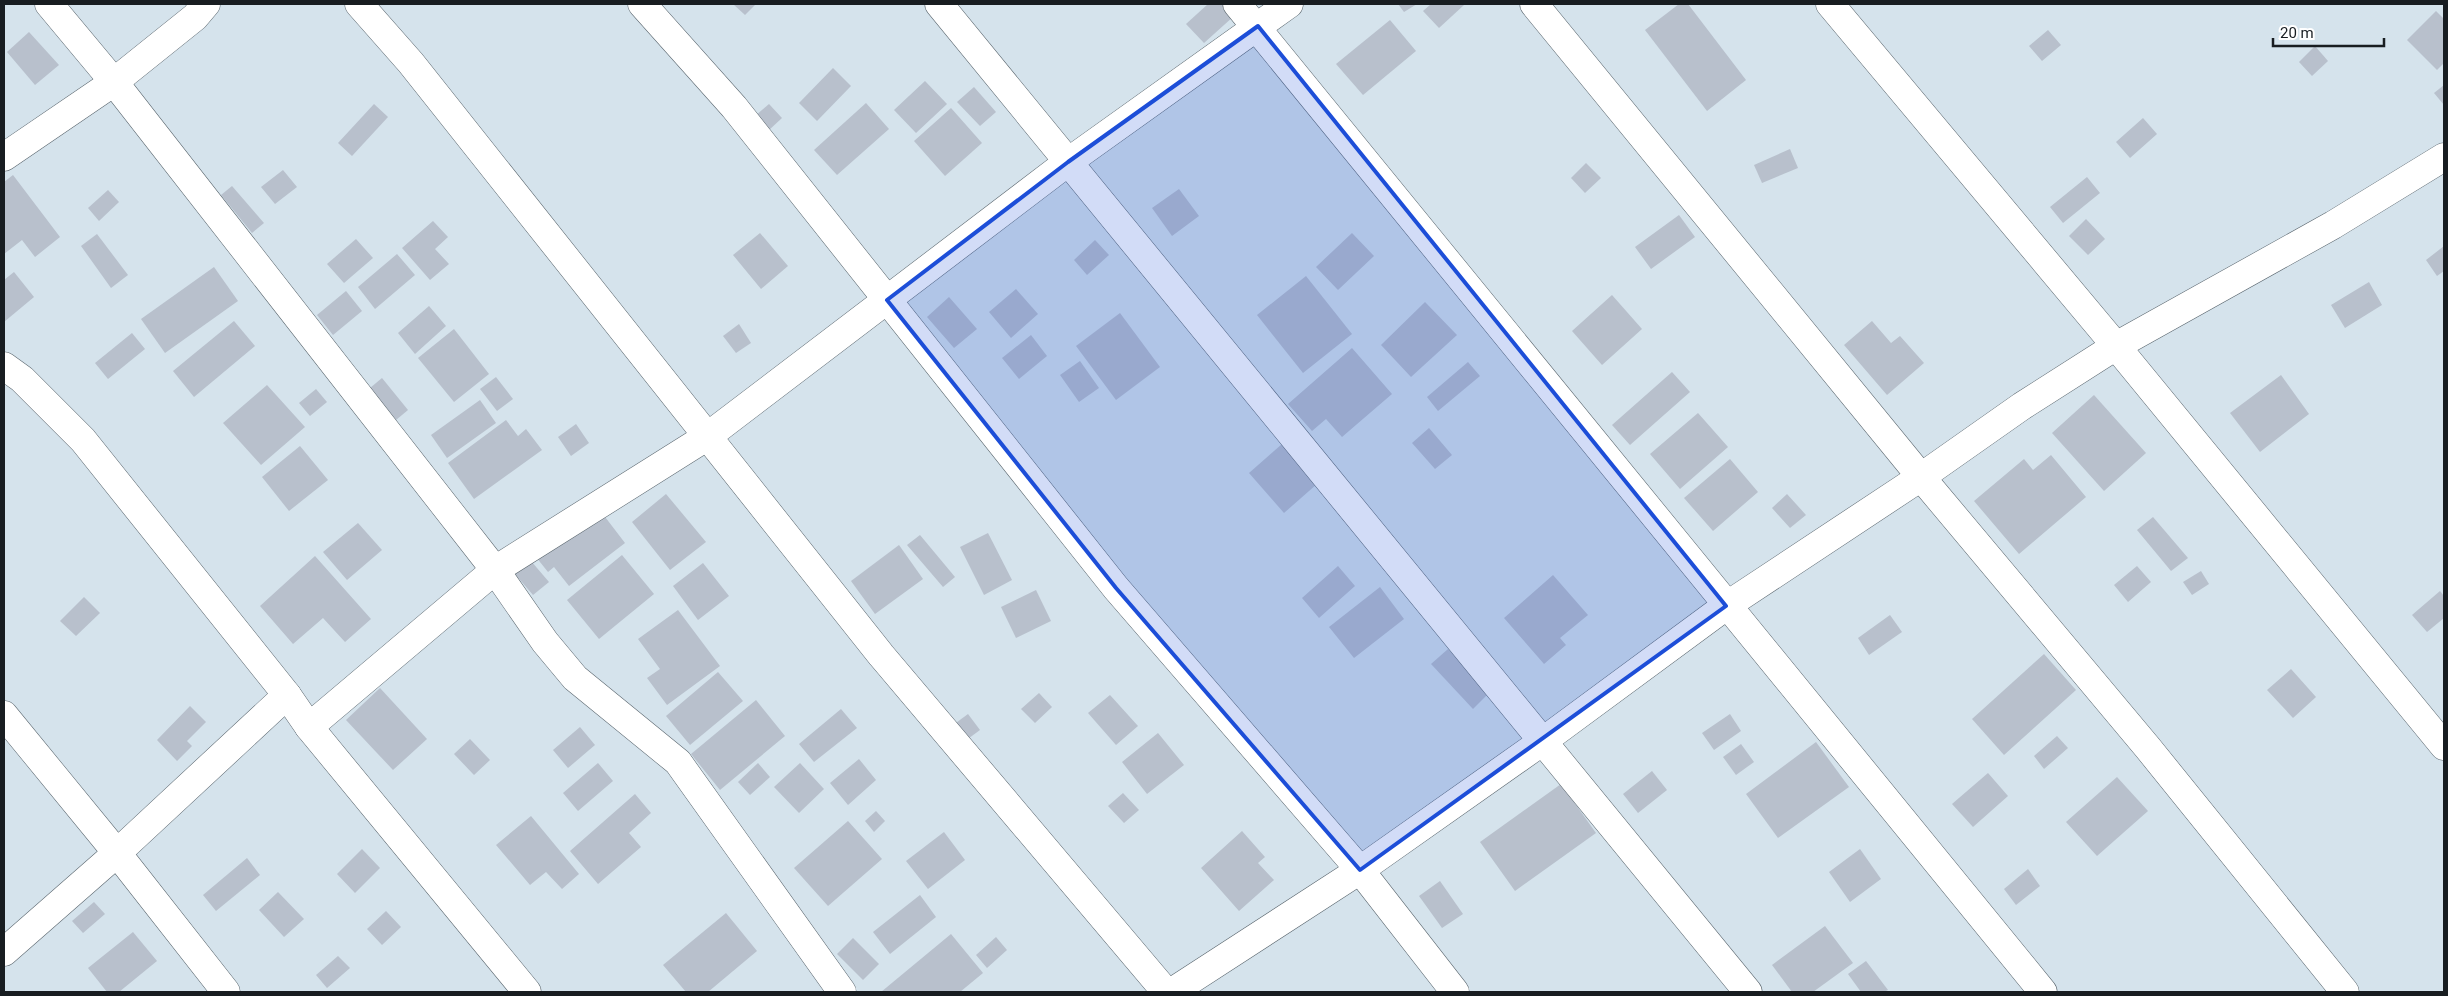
<svg xmlns="http://www.w3.org/2000/svg" width="2448" height="996" font-family="Roboto,sans-serif">
	<style>
		.building { fill: #b8c0cc }
		.lines { fill: none; stroke-linecap: round; stroke-linejoin: round }
		.minor-casing { stroke: #5a666e; stroke-width: 29 }
		.minor { stroke: #fff; stroke-width: 28 }
		.marked { fill: #1d4ed8; fill-opacity: 0.2; stroke: #1d4ed8; stroke-width: 4; stroke-linejoin: round }
	</style>
	<rect width="100%" height="100%" fill="#d5e3ec"/>
	<!-- building -->
	<g class="building">
		<path d="M 733,4 L 756,4 L 745,15 Z"/>
		<path d="M 1208,4 L 1223,4 L 1234,16 L 1204,43 L 1186,24 Z"/>
		<path d="M 1398,4 L 1417,4 L 1404,12 Z"/>
		<path d="M 1431,4 L 1463,4 L 1464,5 L 1439,28 L 1423,11 Z"/>
		<path d="M 1679,4 L 1688,4 L 1746,80 L 1707,111 L 1645,30 Z"/>
		<path d="M 2436,11 L 2444,19 L 2444,63 L 2437,70 L 2407,40 Z"/>
		<path d="M 1390,20 L 1416,51 L 1363,95 L 1336,64 Z"/>
		<path d="M 2048,30 L 2061,45 L 2042,61 L 2029,46 Z"/>
		<path d="M 29,32 L 59,65 L 35,85 L 7,52 Z"/>
		<path d="M 2315,46 L 2328,61 L 2312,76 L 2299,62 Z"/>
		<path d="M 833,68 L 851,86 L 817,121 L 799,103 Z"/>
		<path d="M 925,81 L 947,104 L 916,133 L 894,110 Z"/>
		<path d="M 2444,85 L 2444,105 L 2434,93 Z"/>
		<path d="M 974,87 L 996,112 L 980,126 L 957,102 Z"/>
		<path d="M 866,103 L 889,129 L 837,175 L 814,150 Z"/>
		<path d="M 374,104 L 388,117 L 352,156 L 338,143 Z"/>
		<path d="M 769,104 L 782,118 L 768,131 L 755,116 Z"/>
		<path d="M 951,108 L 982,143 L 945,176 L 914,141 Z"/>
		<path d="M 2143,118 L 2157,134 L 2130,158 L 2116,142 Z"/>
		<path d="M 1790,149 L 1798,168 L 1762,183 L 1754,165 Z"/>
		<path d="M 1586,163 L 1601,178 L 1585,193 L 1571,178 Z"/>
		<path d="M 283,170 L 297,187 L 275,204 L 261,187 Z"/>
		<path d="M 13,175 L 60,237 L 35,257 L 22,240 L 4,254 L 4,182 Z"/>
		<path d="M 2087,177 L 2100,193 L 2063,223 L 2050,207 Z"/>
		<path d="M 232,186 L 264,223 L 252,233 L 221,195 Z"/>
		<path d="M 1179,189 L 1199,216 L 1172,236 L 1152,208 Z"/>
		<path d="M 108,190 L 119,202 L 99,221 L 88,208 Z"/>
		<path d="M 1679,215 L 1695,237 L 1651,269 L 1635,247 Z"/>
		<path d="M 2086,219 L 2105,239 L 2088,255 L 2069,236 Z"/>
		<path d="M 433,221 L 448,237 L 435,249 L 449,264 L 430,280 L 402,248 Z"/>
		<path d="M 760,233 L 788,266 L 761,289 L 733,255 Z"/>
		<path d="M 1352,233 L 1374,256 L 1338,290 L 1316,267 Z"/>
		<path d="M 97,234 L 128,275 L 111,288 L 81,246 Z"/>
		<path d="M 356,239 L 373,258 L 344,283 L 327,264 Z"/>
		<path d="M 1095,240 L 1109,255 L 1087,275 L 1074,260 Z"/>
		<path d="M 2444,246 L 2444,271 L 2437,276 L 2426,260 Z"/>
		<path d="M 397,254 L 415,275 L 375,309 L 358,287 Z"/>
		<path d="M 214,267 L 238,301 L 165,353 L 141,319 Z"/>
		<path d="M 14,272 L 34,297 L 4,322 L 4,280 Z"/>
		<path d="M 1306,276 L 1352,334 L 1303,373 L 1257,315 Z"/>
		<path d="M 2369,282 L 2382,305 L 2345,328 L 2331,305 Z"/>
		<path d="M 1016,289 L 1038,314 L 1011,338 L 989,312 Z"/>
		<path d="M 346,291 L 362,311 L 333,335 L 317,315 Z"/>
		<path d="M 1612,295 L 1642,329 L 1602,365 L 1572,331 Z"/>
		<path d="M 949,297 L 977,329 L 954,348 L 927,317 Z"/>
		<path d="M 1425,302 L 1457,335 L 1411,377 L 1381,345 Z"/>
		<path d="M 429,306 L 446,326 L 415,354 L 398,333 Z"/>
		<path d="M 1120,313 L 1160,367 L 1116,400 L 1076,346 Z"/>
		<path d="M 234,321 L 255,346 L 194,397 L 173,371 Z"/>
		<path d="M 1872,321 L 1891,343 L 1900,336 L 1924,363 L 1887,395 L 1844,345 Z"/>
		<path d="M 739,324 L 751,343 L 736,353 L 723,336 Z"/>
		<path d="M 454,329 L 489,374 L 454,402 L 418,358 Z"/>
		<path d="M 132,333 L 145,349 L 108,379 L 95,363 Z"/>
		<path d="M 1031,335 L 1047,356 L 1019,379 L 1002,358 Z"/>
		<path d="M 1352,348 L 1392,394 L 1342,437 L 1326,419 L 1312,431 L 1288,404 Z"/>
		<path d="M 1080,361 L 1099,388 L 1079,402 L 1060,375 Z"/>
		<path d="M 1468,362 L 1480,376 L 1438,411 L 1427,397 Z"/>
		<path d="M 1672,372 L 1690,392 L 1630,445 L 1612,425 Z"/>
		<path d="M 2281,375 L 2309,414 L 2260,452 L 2230,413 Z"/>
		<path d="M 496,377 L 513,399 L 497,411 L 480,389 Z"/>
		<path d="M 382,378 L 408,410 L 396,420 L 370,388 Z"/>
		<path d="M 267,385 L 305,427 L 261,465 L 223,423 Z"/>
		<path d="M 316,389 L 327,402 L 310,416 L 299,403 Z"/>
		<path d="M 2094,395 L 2146,453 L 2104,491 L 2052,433 Z"/>
		<path d="M 480,400 L 496,423 L 447,458 L 431,435 Z"/>
		<path d="M 1698,413 L 1728,447 L 1680,489 L 1650,454 Z"/>
		<path d="M 506,420 L 518,436 L 526,429 L 542,450 L 474,499 L 448,463 Z"/>
		<path d="M 576,424 L 589,443 L 571,456 L 558,437 Z"/>
		<path d="M 1429,428 L 1452,455 L 1435,469 L 1412,443 Z"/>
		<path d="M 1282,444 L 1317,484 L 1284,513 L 1249,473 Z"/>
		<path d="M 300,446 L 328,480 L 289,511 L 262,477 Z"/>
		<path d="M 2051,455 L 2086,497 L 2019,554 L 1974,501 L 2024,459 L 2033,470 Z"/>
		<path d="M 1730,459 L 1758,492 L 1713,531 L 1684,498 Z"/>
		<path d="M 666,494 L 706,542 L 670,570 L 632,522 Z"/>
		<path d="M 1787,494 L 1806,515 L 1790,528 L 1772,508 Z"/>
		<path d="M 599,509 L 625,543 L 569,586 L 554,567 L 548,572 L 536,557 Z"/>
		<path d="M 2153,517 L 2188,558 L 2171,571 L 2137,530 Z"/>
		<path d="M 358,523 L 382,550 L 347,580 L 323,552 Z"/>
		<path d="M 988,533 L 1012,580 L 984,595 L 960,547 Z"/>
		<path d="M 920,535 L 955,577 L 943,587 L 907,545 Z"/>
		<path d="M 899,545 L 923,579 L 875,614 L 851,581 Z"/>
		<path d="M 622,555 L 654,594 L 599,639 L 567,600 Z"/>
		<path d="M 315,556 L 371,619 L 345,642 L 323,618 L 293,644 L 260,606 Z"/>
		<path d="M 531,561 L 549,582 L 533,595 L 515,574 Z"/>
		<path d="M 703,563 L 729,596 L 698,620 L 673,586 Z"/>
		<path d="M 1338,566 L 1355,586 L 1319,618 L 1302,598 Z"/>
		<path d="M 2137,566 L 2151,582 L 2128,602 L 2114,585 Z"/>
		<path d="M 2201,571 L 2209,584 L 2192,595 L 2183,582 Z"/>
		<path d="M 1553,575 L 1588,615 L 1560,638 L 1566,645 L 1544,664 L 1504,618 Z"/>
		<path d="M 1380,587 L 1404,619 L 1354,658 L 1329,627 Z"/>
		<path d="M 1036,590 L 1051,621 L 1016,638 L 1001,607 Z"/>
		<path d="M 2440,591 L 2444,596 L 2444,618 L 2427,632 L 2412,615 Z"/>
		<path d="M 84,597 L 100,613 L 76,636 L 60,621 Z"/>
		<path d="M 678,610 L 720,666 L 667,705 L 647,678 L 660,669 L 638,639 Z"/>
		<path d="M 1890,615 L 1902,632 L 1869,655 L 1858,638 Z"/>
		<path d="M 1448,649 L 1489,693 L 1473,709 L 1431,664 Z"/>
		<path d="M 2044,654 L 2076,690 L 2004,755 L 1972,719 Z"/>
		<path d="M 2291,669 L 2316,697 L 2293,718 L 2267,690 Z"/>
		<path d="M 718,672 L 743,701 L 690,745 L 666,716 Z"/>
		<path d="M 380,688 L 427,739 L 393,770 L 346,720 Z"/>
		<path d="M 1039,693 L 1052,707 L 1035,723 L 1021,709 Z"/>
		<path d="M 1110,695 L 1138,726 L 1116,745 L 1088,713 Z"/>
		<path d="M 756,700 L 785,736 L 720,790 L 691,754 Z"/>
		<path d="M 190,706 L 206,722 L 187,741 L 192,746 L 177,761 L 157,740 Z"/>
		<path d="M 841,709 L 857,728 L 814,762 L 799,744 Z"/>
		<path d="M 968,714 L 980,730 L 961,744 L 949,728 Z"/>
		<path d="M 1730,714 L 1741,731 L 1714,750 L 1702,733 Z"/>
		<path d="M 580,727 L 595,745 L 568,768 L 553,750 Z"/>
		<path d="M 1158,733 L 1184,765 L 1147,794 L 1122,762 Z"/>
		<path d="M 2057,736 L 2068,748 L 2044,769 L 2034,756 Z"/>
		<path d="M 470,739 L 490,760 L 474,775 L 454,754 Z"/>
		<path d="M 1816,742 L 1849,787 L 1778,838 L 1746,794 Z"/>
		<path d="M 1741,744 L 1754,762 L 1736,775 L 1723,757 Z"/>
		<path d="M 859,759 L 876,780 L 848,805 L 830,783 Z"/>
		<path d="M 598,763 L 613,781 L 578,811 L 563,793 Z"/>
		<path d="M 758,763 L 770,777 L 750,795 L 738,782 Z"/>
		<path d="M 800,763 L 824,789 L 799,813 L 774,787 Z"/>
		<path d="M 1652,771 L 1667,790 L 1638,813 L 1623,794 Z"/>
		<path d="M 1988,773 L 2008,796 L 1973,827 L 1952,804 Z"/>
		<path d="M 2117,777 L 2148,811 L 2097,856 L 2066,822 Z"/>
		<path d="M 1561,784 L 1596,833 L 1515,891 L 1480,842 Z"/>
		<path d="M 1123,793 L 1139,810 L 1124,823 L 1108,806 Z"/>
		<path d="M 635,794 L 651,813 L 629,833 L 641,847 L 598,884 L 570,851 Z"/>
		<path d="M 876,811 L 885,821 L 874,832 L 865,821 Z"/>
		<path d="M 531,816 L 579,874 L 562,889 L 546,872 L 530,885 L 496,845 Z"/>
		<path d="M 848,821 L 882,859 L 828,906 L 794,868 Z"/>
		<path d="M 1242,831 L 1265,857 L 1258,863 L 1274,880 L 1239,911 L 1201,868 Z"/>
		<path d="M 944,832 L 965,860 L 928,889 L 906,861 Z"/>
		<path d="M 362,849 L 380,868 L 355,893 L 337,874 Z"/>
		<path d="M 1860,849 L 1881,879 L 1850,902 L 1829,872 Z"/>
		<path d="M 247,858 L 260,875 L 216,911 L 203,895 Z"/>
		<path d="M 2028,869 L 2040,886 L 2016,905 L 2004,889 Z"/>
		<path d="M 1440,881 L 1463,914 L 1442,928 L 1419,896 Z"/>
		<path d="M 278,892 L 304,919 L 284,937 L 259,910 Z"/>
		<path d="M 920,895 L 936,917 L 890,954 L 873,932 Z"/>
		<path d="M 94,902 L 105,914 L 83,933 L 72,921 Z"/>
		<path d="M 386,911 L 401,927 L 382,945 L 367,929 Z"/>
		<path d="M 726,913 L 757,951 L 708,992 L 686,992 L 663,965 Z"/>
		<path d="M 1825,926 L 1853,963 L 1813,992 L 1792,992 L 1772,965 Z"/>
		<path d="M 133,932 L 157,961 L 119,992 L 107,992 L 88,968 Z"/>
		<path d="M 951,934 L 983,973 L 960,992 L 881,992 Z"/>
		<path d="M 996,937 L 1007,950 L 987,968 L 976,955 Z"/>
		<path d="M 853,938 L 879,964 L 863,980 L 837,954 Z"/>
		<path d="M 338,956 L 350,968 L 327,988 L 316,975 Z"/>
		<path d="M 1866,961 L 1888,990 L 1884,992 L 1861,992 L 1848,974 Z"/>
	</g>
	<g class="lines">
		<!-- minor casing -->
		<g class="minor-casing">
			<g id="minor">
				<path d="M 49,4 L 114,82 L 495,570 L 545,642 L 575,678 L 678,762 L 842,992"/>
				<path d="M 359,4 L 411,63 L 881,655 L 1166,992"/>
				<path d="M 642,4 L 734,107 L 1116,588 L 1360,870 L 1455,992"/>
				<path d="M 939,4 L 1748,992"/>
				<path d="M 1237,4 L 2043,992"/>
				<path d="M 1534,4 L 1921,477 L 2148,748 L 2345,992"/>
				<path d="M 1830,4 L 2116,346 L 2444,746"/>
				<path d="M 4,157 L 114,82 L 195,17 L 206,4"/>
				<path d="M 4,366 L 22,379 L 83,440 L 287,695 L 309,727 L 527,992"/>
				<path d="M 4,715 L 117,853 L 226,992"/>
				<path d="M 309,727 L 495,570 L 708,436 L 1068,162 L 1289,4"/>
				<path d="M 4,952 L 117,853 L 287,695"/>
				<path d="M 1172,992 L 1360,870 L 1543,741 L 1726,606 L 1921,477 L 2022,406 L 2116,346 L 2333,225 L 2444,157"/>
			</g>
		</g>
		<!-- minor -->
		<use href="#minor" class="minor"/>
	</g>
	<!-- marked area -->
	<path class="marked" d="M 1258,26 L 1726,606 L 1360,870 L 1116,588 L 887,300 L 1068,162 Z"/>
	<!-- border -->
	<rect width="2448" height="996" fill="none" stroke="#181d21" stroke-width="10"/>
	<!-- scale -->
	<path d="M2273 38v8h111v-8" fill="none" stroke="#181d21" stroke-width="2.5"/>
	<text x="2280" y="38" font-size="15" fill="#181d21" stroke="#ffffff" stroke-width="4" paint-order="stroke">20 m</text>
</svg>
